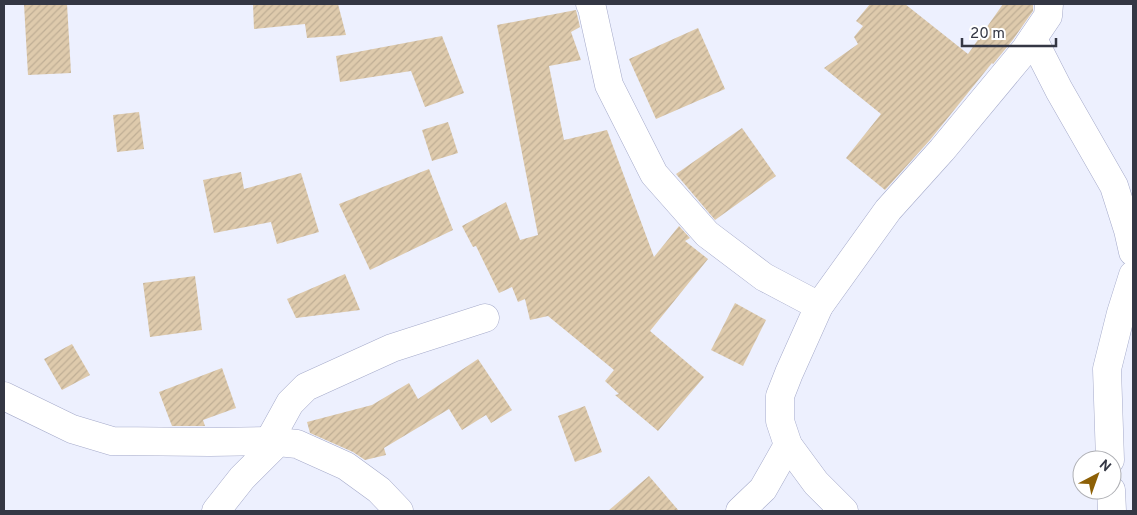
<svg xmlns="http://www.w3.org/2000/svg" width="1137" height="515" font-family="Overpass,sans-serif">
	<style>
		.building { fill: url(#building-hatch) }
		.lines { fill: none; stroke-linecap: round; stroke-linejoin: round }
		.street-casing { stroke: #a5aaca; stroke-width: 29 }
		.street { stroke: #fff; stroke-width: 28 }
	</style>
	<defs>
		<pattern id="building-hatch" width="6" height="6" patternUnits="userSpaceOnUse" patternTransform="scale(1.25)"><rect width="6" height="6" fill="#decaac"/><path d="M-1 1l2-2M0 6l6-6M5 7l2-2" fill="none" stroke="#bfae95"/></pattern>
	</defs>
	<rect width="100%" height="100%" fill="#edf0fe"/>
	<!-- building -->
	<g class="building">
		<path d="M 24,4 L 67,4 L 71,73 L 28,75 Z"/>
		<path d="M 253,4 L 338,4 L 346,35 L 307,38 L 305,24 L 254,29 Z"/>
		<path d="M 870,4 L 905,4 L 968,54 L 1003,4 L 1033,4 L 1033,11 L 1012,41 L 993,64 L 992,63 L 930,140 L 885,190 L 846,158 L 881,114 L 824,68 L 858,44 L 854,37 L 863,26 L 856,21 Z"/>
		<path d="M 576,10 L 580,27 L 571,32 L 581,60 L 549,66 L 564,140 L 607,130 L 654,257 L 679,226 L 690,238 L 685,241 L 708,259 L 650,331 L 704,377 L 658,431 L 615,395 L 619,394 L 605,381 L 614,370 L 548,316 L 530,320 L 525,299 L 518,302 L 512,287 L 499,293 L 476,246 L 473,247 L 462,226 L 506,202 L 520,240 L 538,235 L 497,25 Z"/>
		<path d="M 698,28 L 725,89 L 656,119 L 629,59 Z"/>
		<path d="M 442,36 L 464,93 L 425,107 L 411,71 L 340,82 L 336,56 Z"/>
		<path d="M 139,112 L 144,149 L 117,152 L 113,115 Z"/>
		<path d="M 448,122 L 458,153 L 432,161 L 422,130 Z"/>
		<path d="M 742,128 L 776,176 L 715,220 L 676,174 Z"/>
		<path d="M 429,169 L 453,230 L 370,270 L 339,204 Z"/>
		<path d="M 241,172 L 244,189 L 301,173 L 319,232 L 277,244 L 271,222 L 214,233 L 203,180 Z"/>
		<path d="M 345,274 L 360,310 L 296,318 L 287,299 Z"/>
		<path d="M 195,276 L 202,330 L 150,337 L 143,283 Z"/>
		<path d="M 735,303 L 766,320 L 743,366 L 711,350 Z"/>
		<path d="M 72,344 L 90,375 L 62,390 L 44,359 Z"/>
		<path d="M 478,359 L 512,410 L 491,423 L 486,415 L 462,430 L 449,409 L 384,448 L 386,455 L 365,460 L 353,452 L 310,433 L 307,422 L 372,405 L 409,383 L 418,399 Z"/>
		<path d="M 222,368 L 236,408 L 203,420 L 205,426 L 172,426 L 159,392 Z"/>
		<path d="M 585,406 L 602,452 L 575,462 L 558,416 Z"/>
		<path d="M 649,476 L 679,511 L 608,511 Z"/>
	</g>
	<g class="lines">
		<!-- street casing -->
		<g class="street-casing">
			<g id="street">
				<path d="M 590,4 L 592,8 L 609,85 L 654,174 L 707,234 L 764,277 L 819,306"/>
				<path d="M 1033,39 L 1059,90 L 1114,186 L 1128,230 L 1133,252"/>
				<path d="M 4,396 L 72,429 L 112,441 L 210,442 L 269,441 L 278,442"/>
				<path d="M 269,441 L 290,403 L 306,387 L 392,348 L 485,318"/>
				<path d="M 1110,460 L 1107,369 L 1121,313 L 1133,275"/>
				<path d="M 1111,490 L 1112,511"/>
				<path d="M 216,511 L 242,478 L 278,442 L 297,444 L 346,466 L 379,490 L 399,511"/>
				<path d="M 740,511 L 763,489 L 788,445"/>
				<path d="M 844,511 L 816,483 L 788,445 L 780,421 L 780,396 L 789,373 L 819,306 L 888,210 L 942,150 L 1025,50 L 1048,16 L 1049,4"/>
			</g>
		</g>
		<!-- street -->
		<use href="#street" class="street"/>
	</g>
	<!-- border -->
	<rect width="1137" height="515" fill="none" stroke="#343744" stroke-width="10"/>
	<!-- north arrow -->
	<g transform="translate(1097 475) rotate(41)"><circle r="24" fill="#ffffff" stroke="#aeafb4"/>
	<path d="M0-4L9 19L0 12L-9 19Z" fill="#8d6006"/>
	<text y="-8" font-size="14" font-weight="bold" text-anchor="middle" fill="#343744">N</text>
	</g>
	<!-- scale -->
	<path d="M962 38v8h94v-8" fill="none" stroke="#343744" stroke-width="2.5"/>
	<text x="970" y="38" font-size="15" fill="#343744" stroke="#ffffff" stroke-width="4" paint-order="stroke">20 m</text>
</svg>
